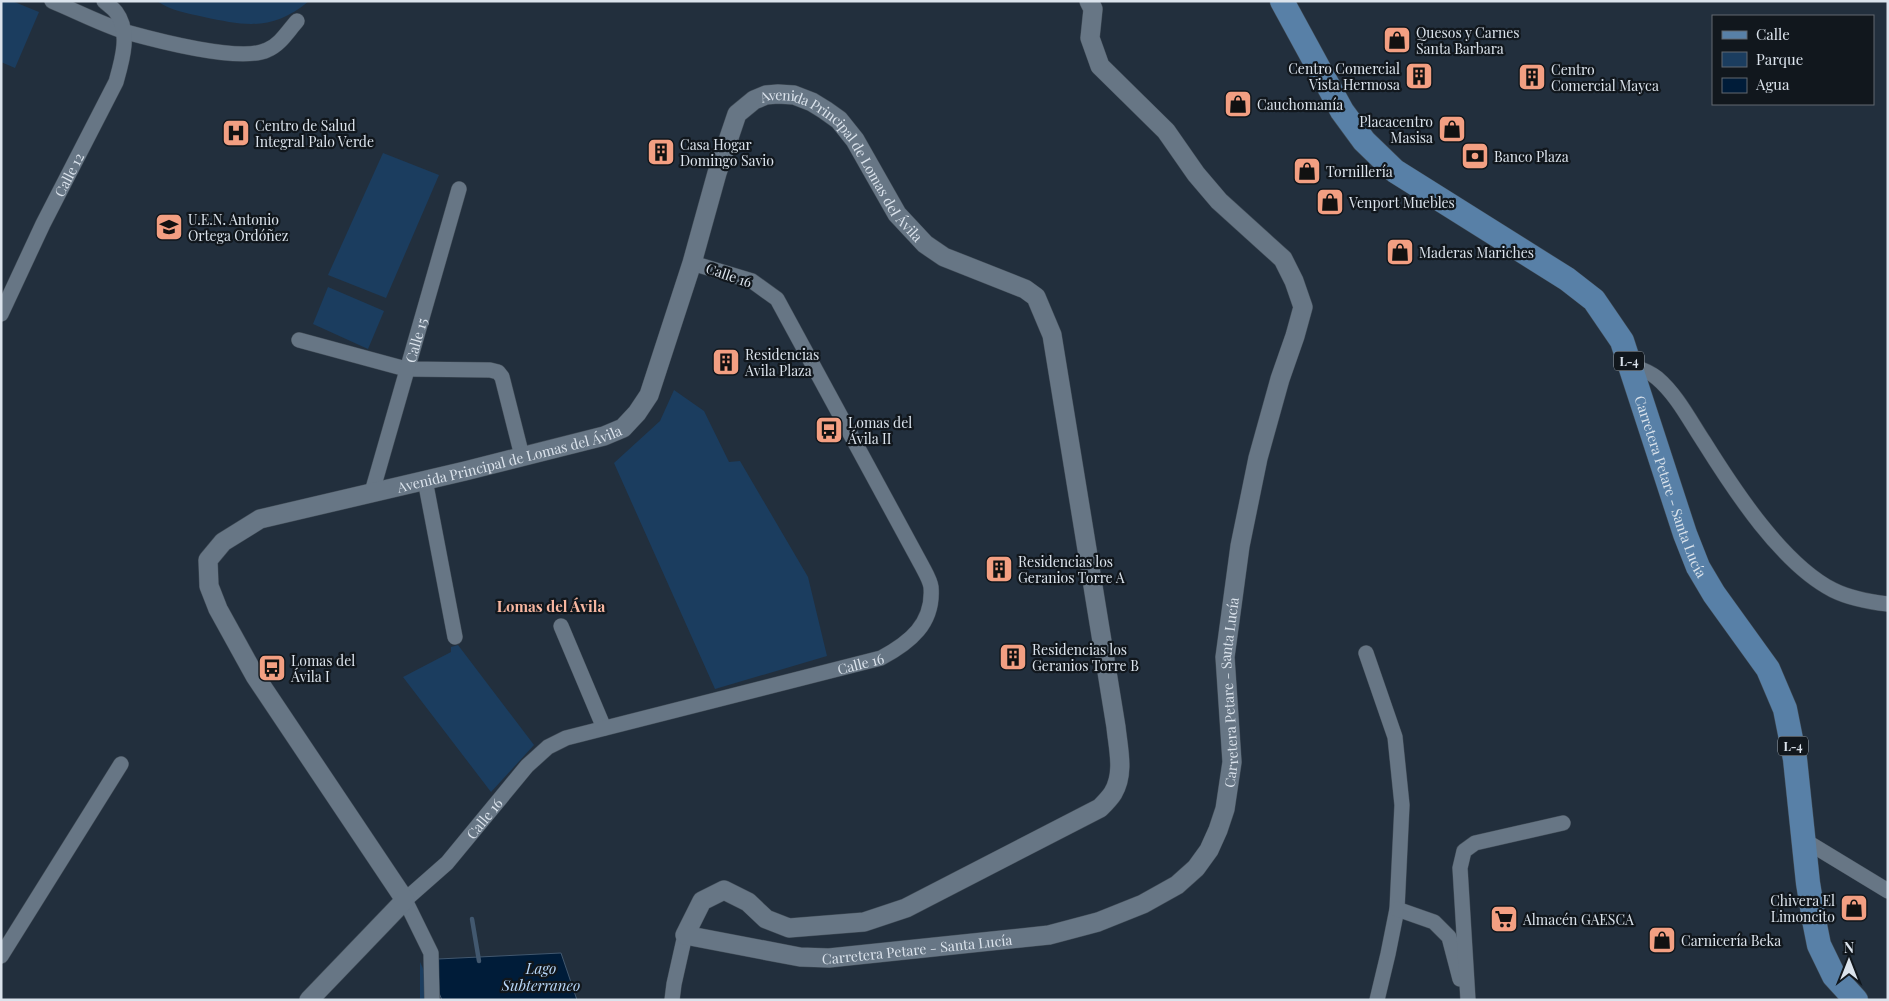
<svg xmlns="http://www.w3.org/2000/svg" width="1889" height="1001" font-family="'Playfair Display',serif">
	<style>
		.green { fill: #1b3d5f }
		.water { fill: #001c39; stroke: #42586f }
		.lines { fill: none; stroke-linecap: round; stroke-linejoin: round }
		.stream { stroke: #42586f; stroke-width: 4.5 }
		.minor-casing { stroke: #414c57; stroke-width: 16 }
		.tertiary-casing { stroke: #414c57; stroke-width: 20 }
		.primary-casing { stroke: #414c57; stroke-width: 25 }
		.minor { stroke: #677685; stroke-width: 15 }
		.tertiary { stroke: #677685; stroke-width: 19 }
		.primary { stroke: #5880a7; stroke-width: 24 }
		.labels { text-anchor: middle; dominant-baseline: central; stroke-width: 4.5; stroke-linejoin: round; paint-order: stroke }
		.shield { fill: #11171d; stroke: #9ea6ae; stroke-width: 1 }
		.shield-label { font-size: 12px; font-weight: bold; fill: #dbe3ec }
		.poi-label { font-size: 14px; fill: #dbe3ec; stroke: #11171d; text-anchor: start }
		.street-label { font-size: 14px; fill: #dbe3ec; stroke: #11171d }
		.neighbourhood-label { font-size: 15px; font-weight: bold; fill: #f7b7a1; stroke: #11171d }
		.water-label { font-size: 15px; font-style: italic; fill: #b9d8fa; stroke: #11171d }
	</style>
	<rect width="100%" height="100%" fill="#222f3d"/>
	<!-- green -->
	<g class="green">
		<path d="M 1,1 L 12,1 L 39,12 L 15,68 L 1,62 Z"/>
		<path d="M 157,1 L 309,1 C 273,31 246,26 204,17 C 186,13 172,11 157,1 Z"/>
		<path d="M 383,153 L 439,175 L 386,298 L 328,275 Z"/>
		<path d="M 328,287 L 384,311 L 368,349 L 313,324 Z"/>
		<path d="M 674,390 L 704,411 L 729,462 L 740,461 L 808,577 L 827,656 L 715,689 L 614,463 L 660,421 Z"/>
		<path d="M 458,645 L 534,745 L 491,792 L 403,677 L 451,652 L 451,647 Z"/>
		<path d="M 420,962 L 438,1000 L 420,1000 Z"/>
	</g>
	<!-- water -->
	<path class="water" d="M 561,953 L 577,1000 L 442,1000 L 439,993 L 438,959 Z"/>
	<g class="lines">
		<!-- stream -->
		<path class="stream" d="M 472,919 L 479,961"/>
		<!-- minor casing -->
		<g class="minor-casing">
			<g id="minor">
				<path d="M 52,1 C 76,11 101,24 126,32 C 155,40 241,63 267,50 C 280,45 288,31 297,21"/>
				<path id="s1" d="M 1,314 L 43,224 L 116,82 C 122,61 131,32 116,12 C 113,8 108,5 104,1"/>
				<path d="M 299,340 L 406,369 L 490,370 L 498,372 L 502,377 L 522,456"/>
				<path d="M 1630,365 C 1639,368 1650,372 1657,378 C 1677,395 1690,421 1704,442 C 1734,490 1782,564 1833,590 C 1849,598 1870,602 1888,604"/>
				<path d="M 425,480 L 455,637"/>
				<path id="s2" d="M 372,492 L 459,189"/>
				<path d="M 561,626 L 604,728"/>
				<path d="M 1366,653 L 1395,737 L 1402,805 L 1397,909 L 1388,954 L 1377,1000"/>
				<path d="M 1804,840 L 1888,891"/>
				<path d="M 1397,909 L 1434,922 L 1449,937 L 1460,979"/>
				<path d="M 1,956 L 121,764"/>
				<path id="s3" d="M 432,1000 L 431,953 L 405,900 L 447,863 L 527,766 L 548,747 L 566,738 L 881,658 C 909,643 934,624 931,587 C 930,580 925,572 922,566 L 777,299 L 752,281 L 692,263"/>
				<path d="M 672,1000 L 674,984 L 685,935"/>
				<path d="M 1468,1000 L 1460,868 L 1464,851 L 1475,843 L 1563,823"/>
			</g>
		</g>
		<!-- tertiary casing -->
		<g class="tertiary-casing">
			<g id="tertiary">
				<path id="s4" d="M 309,1000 L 405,900 L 255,676 L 218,609 L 209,586 L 208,560 L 223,542 L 260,519 L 465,471 L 604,436 L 623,428 L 637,413 L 649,395 L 692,263 L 717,173 L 737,114 L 754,100 L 766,95 L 778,94 L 794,95 L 812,102 L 825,110 L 839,120 L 855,140 L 897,214 L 925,244 L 944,257 L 1025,289 L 1036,297 L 1052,335 L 1116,727 C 1118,748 1125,773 1113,793 C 1110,798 1105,803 1100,808 L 906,908 L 864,922 L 789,928 L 766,919 L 748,902 L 724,890 L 702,901 L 685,935 L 800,957 L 829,958 L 1049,935 L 1098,922 L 1143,904 L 1177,885 L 1196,868 L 1209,850 L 1218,830 L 1225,809 L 1232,762 L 1225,657 L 1240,546 L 1258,458 L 1280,379 L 1295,336 L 1303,307 L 1294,281 L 1283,259 L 1219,201 L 1196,174 L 1166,131 L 1100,66 L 1090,38 L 1093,9 L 1089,1"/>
			</g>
		</g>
		<!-- primary casing -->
		<g class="primary-casing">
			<g id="primary">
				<path id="s5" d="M 1282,1 L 1342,111 L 1364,141 L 1395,171 L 1567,279 L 1594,300 L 1622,341 L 1685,534 L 1698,567 L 1714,594 L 1768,669 L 1785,709 L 1795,759 L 1808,883 L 1814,920 L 1819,945 L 1834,976 L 1856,1000"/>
			</g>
		</g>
		<!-- minor -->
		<use href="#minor" class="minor"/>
		<!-- tertiary -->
		<use href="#tertiary" class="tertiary"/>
		<!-- primary -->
		<use href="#primary" class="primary"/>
	</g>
	<!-- icons -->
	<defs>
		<g id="shop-square" transform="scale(1.4375)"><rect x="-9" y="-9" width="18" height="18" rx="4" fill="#f39f82" stroke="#11171d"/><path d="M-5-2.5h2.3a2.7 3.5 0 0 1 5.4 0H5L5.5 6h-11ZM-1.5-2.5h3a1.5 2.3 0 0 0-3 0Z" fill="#111"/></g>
		<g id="building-square" transform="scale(1.4375)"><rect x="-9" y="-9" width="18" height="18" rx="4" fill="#f39f82" stroke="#11171d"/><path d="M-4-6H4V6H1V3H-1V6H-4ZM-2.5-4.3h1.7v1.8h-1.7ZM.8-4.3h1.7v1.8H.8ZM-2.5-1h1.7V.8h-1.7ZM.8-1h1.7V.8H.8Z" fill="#111"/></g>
		<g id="hospital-square" transform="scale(1.4375)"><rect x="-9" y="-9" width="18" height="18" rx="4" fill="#f39f82" stroke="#11171d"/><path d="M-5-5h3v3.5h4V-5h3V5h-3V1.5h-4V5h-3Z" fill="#111"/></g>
		<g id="bank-square" transform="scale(1.4375)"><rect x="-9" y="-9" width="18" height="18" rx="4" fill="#f39f82" stroke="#11171d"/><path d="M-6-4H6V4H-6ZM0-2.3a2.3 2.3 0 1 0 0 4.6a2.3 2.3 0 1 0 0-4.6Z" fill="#111"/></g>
		<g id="school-square" transform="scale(1.4375)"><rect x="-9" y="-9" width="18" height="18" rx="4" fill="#f39f82" stroke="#11171d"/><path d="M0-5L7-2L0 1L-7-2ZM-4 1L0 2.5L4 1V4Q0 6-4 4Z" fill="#111"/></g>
		<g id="bus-square" transform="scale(1.4375)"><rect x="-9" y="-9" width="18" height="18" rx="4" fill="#f39f82" stroke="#11171d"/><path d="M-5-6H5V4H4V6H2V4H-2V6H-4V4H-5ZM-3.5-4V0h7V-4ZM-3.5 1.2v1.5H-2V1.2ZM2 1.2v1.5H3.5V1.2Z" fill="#111"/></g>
		<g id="supermarket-square" transform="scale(1.4375)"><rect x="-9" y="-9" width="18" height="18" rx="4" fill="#f39f82" stroke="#11171d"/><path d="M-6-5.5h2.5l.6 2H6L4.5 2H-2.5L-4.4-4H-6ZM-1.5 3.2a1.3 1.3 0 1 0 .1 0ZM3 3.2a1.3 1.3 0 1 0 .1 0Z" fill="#111"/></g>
	</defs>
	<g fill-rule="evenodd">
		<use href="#shop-square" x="1397" y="40"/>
		<use href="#building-square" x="1419" y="76"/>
		<use href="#building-square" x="1532" y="77"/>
		<use href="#shop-square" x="1238" y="104"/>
		<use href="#shop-square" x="1452" y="129"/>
		<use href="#hospital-square" x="236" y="133"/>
		<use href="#building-square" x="661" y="152"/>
		<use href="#bank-square" x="1475" y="156"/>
		<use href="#shop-square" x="1307" y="171"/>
		<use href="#shop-square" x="1330" y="202"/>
		<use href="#school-square" x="169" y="227"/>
		<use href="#shop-square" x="1400" y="252"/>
		<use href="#building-square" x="726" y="362"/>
		<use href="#bus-square" x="829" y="430"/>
		<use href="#building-square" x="999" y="569"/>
		<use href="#building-square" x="1013" y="657"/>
		<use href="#bus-square" x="272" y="668"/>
		<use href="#shop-square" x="1854" y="908"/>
		<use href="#supermarket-square" x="1504" y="919"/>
		<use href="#shop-square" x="1662" y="940"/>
	</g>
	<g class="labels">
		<!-- shield labels -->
		<g class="shield">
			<rect x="1614" y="351.5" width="30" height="19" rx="4"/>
			<rect x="1778" y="736.5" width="30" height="19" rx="4"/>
		</g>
		<g class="shield-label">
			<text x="1629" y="361">L-4</text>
			<text x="1793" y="746">L-4</text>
		</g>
		<!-- poi labels -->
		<g class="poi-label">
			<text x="1416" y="32">Quesos y Carnes<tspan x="1416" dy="16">Santa Barbara</tspan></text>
			<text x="1400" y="68" text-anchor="end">Centro Comercial<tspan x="1400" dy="16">Vista Hermosa</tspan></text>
			<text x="1551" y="69">Centro<tspan x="1551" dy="16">Comercial Mayca</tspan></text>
			<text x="1257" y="104">Cauchomanía</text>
			<text x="1433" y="121" text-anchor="end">Placacentro<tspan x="1433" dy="16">Masisa</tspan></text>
			<text x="255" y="125">Centro de Salud<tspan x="255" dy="16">Integral Palo Verde</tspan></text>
			<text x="680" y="144">Casa Hogar<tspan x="680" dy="16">Domingo Savio</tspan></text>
			<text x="1494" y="156">Banco Plaza</text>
			<text x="1326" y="171">Tornillería</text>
			<text x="1349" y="202">Venport Muebles</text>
			<text x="188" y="219">U.E.N. Antonio<tspan x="188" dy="16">Ortega Ordóñez</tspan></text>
			<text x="1419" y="252">Maderas Mariches</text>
			<text x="745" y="354">Residencias<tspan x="745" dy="16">Avila Plaza</tspan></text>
			<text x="848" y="422">Lomas del<tspan x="848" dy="16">Ávila II</tspan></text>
			<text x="1018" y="561">Residencias los<tspan x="1018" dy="16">Geranios Torre A</tspan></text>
			<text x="1032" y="649">Residencias los<tspan x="1032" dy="16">Geranios Torre B</tspan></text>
			<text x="291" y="660">Lomas del<tspan x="291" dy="16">Ávila I</tspan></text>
			<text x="1835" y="900" text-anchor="end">Chivera El<tspan x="1835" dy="16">Limoncito</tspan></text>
			<text x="1523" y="919">Almacén GAESCA</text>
			<text x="1681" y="940">Carnicería Beka</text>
		</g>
		<!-- street labels -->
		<g class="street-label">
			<text stroke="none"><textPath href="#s4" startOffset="1458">Avenida Principal de Lomas del Ávila</textPath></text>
			<text stroke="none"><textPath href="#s1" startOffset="155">Calle 12</textPath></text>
			<text transform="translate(729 275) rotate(19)">Calle 16</text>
			<text stroke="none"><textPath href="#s2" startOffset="158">Calle 15</textPath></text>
			<text stroke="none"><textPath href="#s4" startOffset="859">Avenida Principal de Lomas del Ávila</textPath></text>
			<text stroke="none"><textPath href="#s5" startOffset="646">Carretera Petare - Santa Lucía</textPath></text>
			<text stroke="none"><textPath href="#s3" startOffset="640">Calle 16</textPath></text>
			<text stroke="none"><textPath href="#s4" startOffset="3421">Carretera Petare - Santa Lucía</textPath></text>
			<text stroke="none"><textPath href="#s3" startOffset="220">Calle 16</textPath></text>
			<text stroke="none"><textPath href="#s4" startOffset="2941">Carretera Petare - Santa Lucía</textPath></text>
		</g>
		<!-- neighbourhood labels -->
		<g class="neighbourhood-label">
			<text x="551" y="606">Lomas del Ávila</text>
		</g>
		<!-- water labels -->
		<g class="water-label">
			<text x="541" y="968">Lago<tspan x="541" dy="17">Subterraneo</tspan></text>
		</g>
	</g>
	<!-- border -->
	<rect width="1889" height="1001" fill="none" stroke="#dbe3ec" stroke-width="5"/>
	<!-- legend -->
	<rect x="1712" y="15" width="162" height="90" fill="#11171d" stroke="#626970"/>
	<rect x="1722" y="31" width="25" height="8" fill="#5880a7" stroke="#626970"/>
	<text x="1756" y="40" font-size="15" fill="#dbe3ec">Calle</text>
	<rect x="1722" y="52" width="25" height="15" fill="#1b3d5f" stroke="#626970"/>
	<text x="1756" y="65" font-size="15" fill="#dbe3ec">Parque</text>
	<rect x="1722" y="78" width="25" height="15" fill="#001c39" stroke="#626970"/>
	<text x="1756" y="90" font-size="15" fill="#dbe3ec">Agua</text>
	<!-- north arrow -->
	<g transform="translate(1849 961)" stroke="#11171d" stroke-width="4" paint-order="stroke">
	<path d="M0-4L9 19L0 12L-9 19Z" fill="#dbe3ec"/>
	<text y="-8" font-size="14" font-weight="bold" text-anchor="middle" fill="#dbe3ec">N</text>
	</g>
</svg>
